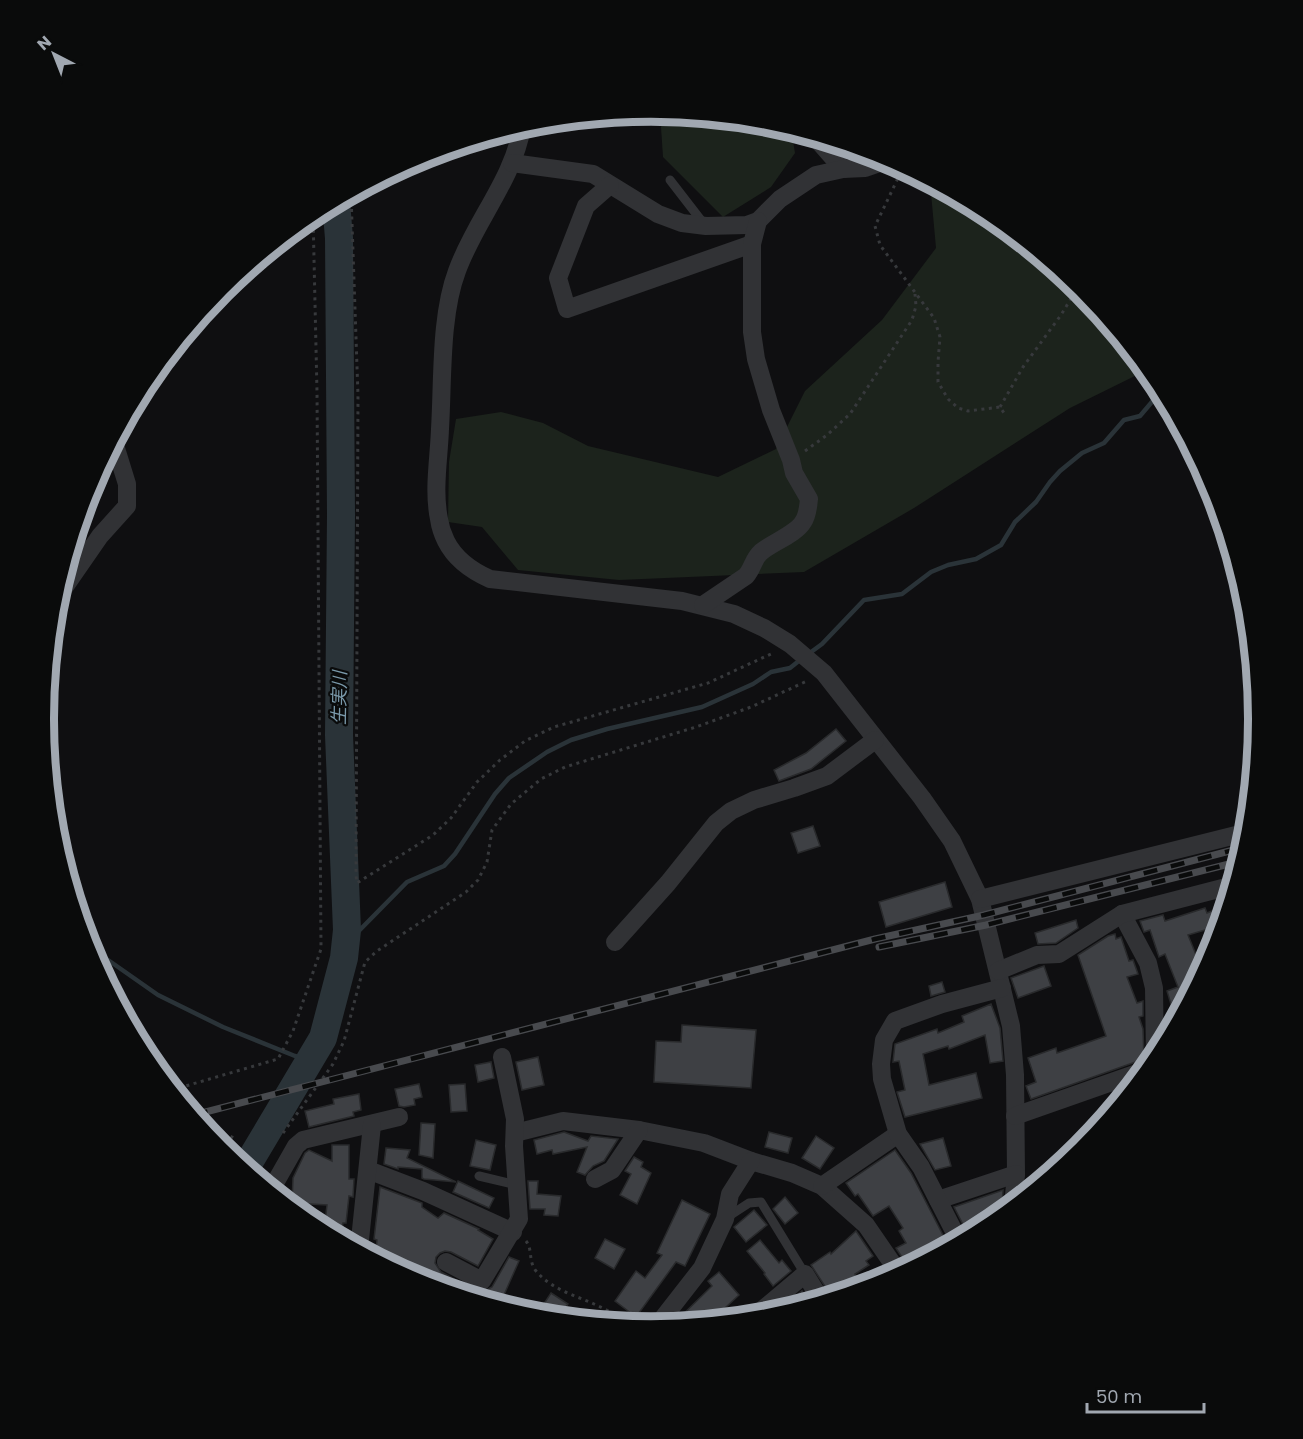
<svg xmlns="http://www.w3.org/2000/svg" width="1303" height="1439" font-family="Poppins,'Noto Sans JP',sans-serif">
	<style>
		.green { fill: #1c231c }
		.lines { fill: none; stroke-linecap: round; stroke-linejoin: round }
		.stream { stroke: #2a3338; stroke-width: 4.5 }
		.river { stroke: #2a3338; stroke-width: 28 }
		.building { fill: #3e4044; stroke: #292a2c; stroke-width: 1.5 }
		.path { stroke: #37393c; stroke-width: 3; stroke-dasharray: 3 4.5; stroke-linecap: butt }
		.service { stroke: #313235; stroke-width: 9 }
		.minor { stroke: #313235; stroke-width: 18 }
		.rail-casing { stroke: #484a4e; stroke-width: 7 }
		.rail { stroke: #0a0b0b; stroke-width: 4.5; stroke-dasharray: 14; stroke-linecap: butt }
		.labels { text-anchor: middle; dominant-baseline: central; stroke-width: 4.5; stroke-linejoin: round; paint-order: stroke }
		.water-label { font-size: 18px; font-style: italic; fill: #7a99aa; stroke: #0a0b0b }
		.rim { fill: none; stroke: #a1a8b1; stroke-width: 8 }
	</style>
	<rect width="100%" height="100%" fill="#0f0f11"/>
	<!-- green -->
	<g class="green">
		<path d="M 660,112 L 770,123 L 791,129 L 795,153 L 771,187 L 723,217 L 663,157 Z"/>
		<path d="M 930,182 L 990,214 L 1082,290 L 1147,370 L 1070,408 L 914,508 L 804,572 L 619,580 L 518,570 L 482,527 L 448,522 L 449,462 L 456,419 L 501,412 L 543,423 L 588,446 L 718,477 L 776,449 L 805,391 L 882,320 L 936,248 Z"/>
	</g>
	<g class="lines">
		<!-- stream -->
		<g class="stream">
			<path d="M 807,655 L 822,644 L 864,600 L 902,594 L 931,572 L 948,565 L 976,559 L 1001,545 L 1015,522 L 1036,502 L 1050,482 L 1060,471 L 1082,453 L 1104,443 L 1124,420 L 1140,416 L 1162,390"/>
			<path d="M 346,944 L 407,882 L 444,866 L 455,854 L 495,794 L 509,778 L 547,752 L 571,740 L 607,729 L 702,707 L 753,684 L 771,672 L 790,668 L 800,660"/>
			<path d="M 88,946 L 158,995 L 223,1027 L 295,1056 L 311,1060"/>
		</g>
		<!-- river -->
		<path class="river" d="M 245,1169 L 323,1038 L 344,958 L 347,930 L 339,735 L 341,515 L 339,238 L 336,202"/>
	</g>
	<!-- building -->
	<g class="building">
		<path d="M 836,729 L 846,741 L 811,769 L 779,781 L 774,770 L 806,753 Z"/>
		<path d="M 813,826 L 820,846 L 798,853 L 791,833 Z"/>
		<path d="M 945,882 L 952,907 L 886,927 L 879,902 Z"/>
		<path d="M 1227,905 L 1222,925 L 1188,935 L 1203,972 L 1176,1021 L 1167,991 L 1178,987 L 1165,954 L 1159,957 L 1150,930 L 1144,932 L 1140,921 L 1163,915 L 1165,921 L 1205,908 L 1207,913 Z"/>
		<path d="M 1076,920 L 1078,928 L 1056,943 L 1038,944 L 1035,933 Z"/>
		<path d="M 1115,934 L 1116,939 L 1121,937 L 1129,961 L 1133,960 L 1138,974 L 1127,977 L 1137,1003 L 1143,1001 L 1143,1016 L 1139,1017 L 1143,1029 L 1144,1059 L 1031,1099 L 1026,1086 L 1036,1082 L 1028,1058 L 1056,1048 L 1057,1053 L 1106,1036 L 1078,955 L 1108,936 Z"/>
		<path d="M 1044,966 L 1051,986 L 1018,998 L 1011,978 Z"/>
		<path d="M 942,982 L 945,992 L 931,996 L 929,986 Z"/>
		<path d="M 991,1004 L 1000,1028 L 1003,1061 L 990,1063 L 985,1035 L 949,1049 L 948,1046 L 923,1054 L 929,1085 L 976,1073 L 982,1098 L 905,1117 L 897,1092 L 905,1090 L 899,1061 L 893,1062 L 895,1044 L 937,1029 L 938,1033 L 964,1022 L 962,1016 Z"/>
		<path d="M 682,1025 L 756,1030 L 751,1088 L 654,1082 L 656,1041 L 681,1042 Z"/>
		<path d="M 538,1057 L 544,1085 L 522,1090 L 516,1062 Z"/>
		<path d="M 491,1062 L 494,1078 L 478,1082 L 475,1065 Z"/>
		<path d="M 419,1084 L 422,1097 L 414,1099 L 415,1105 L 404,1107 L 399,1106 L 395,1089 Z"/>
		<path d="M 465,1084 L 467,1111 L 451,1112 L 449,1085 Z"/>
		<path d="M 359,1094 L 361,1110 L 353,1112 L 354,1116 L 309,1127 L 305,1111 L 334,1104 L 333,1099 Z"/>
		<path d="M 421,1123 L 435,1124 L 433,1158 L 419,1155 Z"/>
		<path d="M 564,1132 L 588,1141 L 591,1136 L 618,1139 L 604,1161 L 593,1166 L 585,1175 L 577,1172 L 587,1147 L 553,1154 L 552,1150 L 537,1154 L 534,1140 Z"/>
		<path d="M 769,1132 L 792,1138 L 788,1153 L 765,1147 Z"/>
		<path d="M 816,1136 L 834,1148 L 820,1169 L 802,1158 Z"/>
		<path d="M 943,1138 L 951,1166 L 935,1170 L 920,1144 Z"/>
		<path d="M 476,1140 L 496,1145 L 490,1170 L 470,1166 Z"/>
		<path d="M 332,1145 L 349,1145 L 349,1179 L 354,1179 L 353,1197 L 349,1196 L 346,1223 L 343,1223 L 341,1239 L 324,1231 L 327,1205 L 292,1203 L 293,1178 L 305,1153 L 309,1150 L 332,1161 Z"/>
		<path d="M 386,1148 L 410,1150 L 407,1158 L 456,1182 L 424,1179 L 422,1178 L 422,1169 L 398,1167 L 398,1169 L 384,1164 Z"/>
		<path d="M 895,1150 L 911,1173 L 945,1239 L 933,1249 L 931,1247 L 905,1262 L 896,1248 L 906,1243 L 899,1231 L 903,1228 L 889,1206 L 873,1216 L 858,1194 L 855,1196 L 846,1183 Z"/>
		<path d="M 634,1157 L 643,1162 L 641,1167 L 651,1173 L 637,1204 L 620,1195 L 631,1174 L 625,1171 Z"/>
		<path d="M 458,1181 L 494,1198 L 489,1208 L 453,1192 Z"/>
		<path d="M 528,1181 L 538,1181 L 537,1194 L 561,1196 L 558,1216 L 544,1215 L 545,1209 L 530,1209 Z"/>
		<path d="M 380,1187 L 422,1203 L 422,1207 L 438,1218 L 444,1213 L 479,1229 L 478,1230 L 493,1239 L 478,1266 L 451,1252 L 445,1251 L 440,1253 L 436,1257 L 435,1263 L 441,1272 L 477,1291 L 483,1292 L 492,1287 L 509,1257 L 519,1261 L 499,1306 L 438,1287 L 407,1271 L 398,1270 L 375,1258 L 377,1240 L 374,1239 Z"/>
		<path d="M 1003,1190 L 1002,1206 L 999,1207 L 1002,1214 L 989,1225 L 969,1236 L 954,1207 Z"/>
		<path d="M 785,1197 L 798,1213 L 785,1224 L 773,1209 Z"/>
		<path d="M 682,1200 L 710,1214 L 685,1266 L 676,1262 L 636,1317 L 615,1301 L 636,1271 L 645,1278 L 662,1255 L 657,1253 Z"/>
		<path d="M 754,1210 L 767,1225 L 746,1242 L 734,1227 Z"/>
		<path d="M 856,1231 L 873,1256 L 866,1261 L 869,1265 L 855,1274 L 863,1288 L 832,1297 L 811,1265 L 830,1252 L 831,1254 Z"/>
		<path d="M 605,1239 L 625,1249 L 614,1269 L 595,1258 Z"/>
		<path d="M 760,1240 L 779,1263 L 782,1260 L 791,1271 L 773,1286 L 764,1274 L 765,1273 L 747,1251 Z"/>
		<path d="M 719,1272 L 739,1295 L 725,1308 L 728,1311 L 716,1321 L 671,1326 L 712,1286 L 708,1281 Z"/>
		<path d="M 802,1291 L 810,1304 L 791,1309 L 787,1304 Z"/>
		<path d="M 551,1293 L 568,1304 L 559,1318 L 536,1316 Z"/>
	</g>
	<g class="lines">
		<!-- path -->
		<g class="path">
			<path d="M 901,172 L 875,226 L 880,245 L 934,318 L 940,337 L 938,362 L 938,382 L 948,399 L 958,408 L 968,411 L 1000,407 L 1004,413"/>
			<path d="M 351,194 L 358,395 L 356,876 L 357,883 L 433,835 L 451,818 L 477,782 L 500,760 L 525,741 L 554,727 L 708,683 L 773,653"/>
			<path d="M 1000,407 L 1023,367 L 1061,315 L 1078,287"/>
			<path d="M 805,451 L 827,435 L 850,414 L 912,320 L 916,306 L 915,294"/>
			<path d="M 172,1090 L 278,1059 L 293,1031 L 321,949 L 317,392 L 313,214"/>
			<path d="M 283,1133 L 333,1064 L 344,1041 L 365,962 L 377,951 L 466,892 L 478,880 L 487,862 L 492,830 L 511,804 L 541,779 L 565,767 L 696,727 L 751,707 L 807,681"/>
			<path d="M 223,1151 L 235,1132"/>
			<path d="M 526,1241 C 533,1250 528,1261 536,1271 C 551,1289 574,1295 594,1304 C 608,1310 622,1319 636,1326"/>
		</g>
		<!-- service -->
		<g class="service">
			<path d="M 670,180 L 704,224"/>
			<path d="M 1227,548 L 1234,556"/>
			<path d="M 479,1176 L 517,1185"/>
			<path d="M 726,1218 L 749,1203 L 761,1202 L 805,1274"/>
		</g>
		<!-- minor -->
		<g class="minor">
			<path d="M 522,127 C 513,180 475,221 457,271 C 440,316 443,380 440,429 C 439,458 433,490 439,519 C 440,526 443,535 446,541 C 455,559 472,571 490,579 L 682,601 L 734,614 L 764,628 L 790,644 L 824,673 L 922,798 L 952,841 L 980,899 L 1011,1026 L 1015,1075 L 1016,1174 L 1013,1206"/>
			<path d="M 814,136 L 843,169"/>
			<path d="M 512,163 L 593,174 L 658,214 L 682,223 L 706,226 L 747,225 L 758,221 L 780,199 L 816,175 L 843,169 L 865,168 L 888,160"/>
			<path d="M 610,185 L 586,206 L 558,278 L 567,309 L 752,244"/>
			<path d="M 55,601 L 100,536 L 127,506 L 127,484 L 114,442"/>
			<path d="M 703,605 L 746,576 C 753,568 753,559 761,552 C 773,542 796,534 803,522 C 808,515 808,506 809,499 L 794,473 L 791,460 L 771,410 L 756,359 L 752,332 L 752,244 L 758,221"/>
			<path d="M 980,899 L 1248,832"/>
			<path d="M 1122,914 L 1148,963 L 1154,988 L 1155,1060"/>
			<path d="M 615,942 L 668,883 L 716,823 L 731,811 L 754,800 L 794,788 L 827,776 L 875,740"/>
			<path d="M 998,971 L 1037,955 L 1059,954 L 1122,914 L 1234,885"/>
			<path d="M 1015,1116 L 1146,1070"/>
			<path d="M 515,1133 L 563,1121 L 639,1130 L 704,1143 L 751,1161 L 792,1173 L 822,1186 L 866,1225 L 899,1273"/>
			<path d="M 368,1170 L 423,1191 L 513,1232"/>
			<path d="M 595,1179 L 612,1170 L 639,1130"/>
			<path d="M 822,1186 L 898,1134"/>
			<path d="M 271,1190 L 296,1146 L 303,1140 L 399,1117"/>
			<path d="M 938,1200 L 1016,1174"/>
			<path d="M 959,1241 L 921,1167 L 898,1134 L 882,1079 L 881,1064 L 884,1040 L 895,1021 L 942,1004 L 1002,988"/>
			<path d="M 359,1249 L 372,1125"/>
			<path d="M 446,1262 L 482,1281 L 519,1219 L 514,1146 L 515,1119 L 502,1057"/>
			<path d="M 754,1317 L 805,1274 L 821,1300"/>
			<path d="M 656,1327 L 702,1268 L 725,1219 L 730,1194 L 751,1161"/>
		</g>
		<!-- rail casing -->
		<g class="rail-casing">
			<g id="rail">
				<path d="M 879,947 L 986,925 L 1241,861"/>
				<path d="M 194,1115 L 875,939 L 984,915 L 1245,847"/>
			</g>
		</g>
		<!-- rail -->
		<use href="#rail" class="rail"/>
	</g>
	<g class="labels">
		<!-- water labels -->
		<g class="water-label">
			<text transform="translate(339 698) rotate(-89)">生実川</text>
		</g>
	</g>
	<!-- crop -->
	<path d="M0 0H1303V1439H0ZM54 719a597 597 0 1 1 1194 0a597 597 0 1 1-1194 0Z" fill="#0a0b0b" fill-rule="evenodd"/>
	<path class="rim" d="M54 719a597 597 0 1 1 1194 0a597 597 0 1 1-1194 0Z"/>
	<!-- north arrow -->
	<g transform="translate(54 54) rotate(318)" stroke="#0a0b0b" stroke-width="4.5" paint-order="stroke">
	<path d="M0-4.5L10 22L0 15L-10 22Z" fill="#a1a8b1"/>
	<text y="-9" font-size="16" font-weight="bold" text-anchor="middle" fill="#a1a8b1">N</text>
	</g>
	<!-- scale -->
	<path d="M1087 1403v9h117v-9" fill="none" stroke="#a1a8b1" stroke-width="3"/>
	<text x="1096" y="1403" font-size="18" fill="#a1a8b1" stroke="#0a0b0b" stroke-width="4.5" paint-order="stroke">50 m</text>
</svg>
